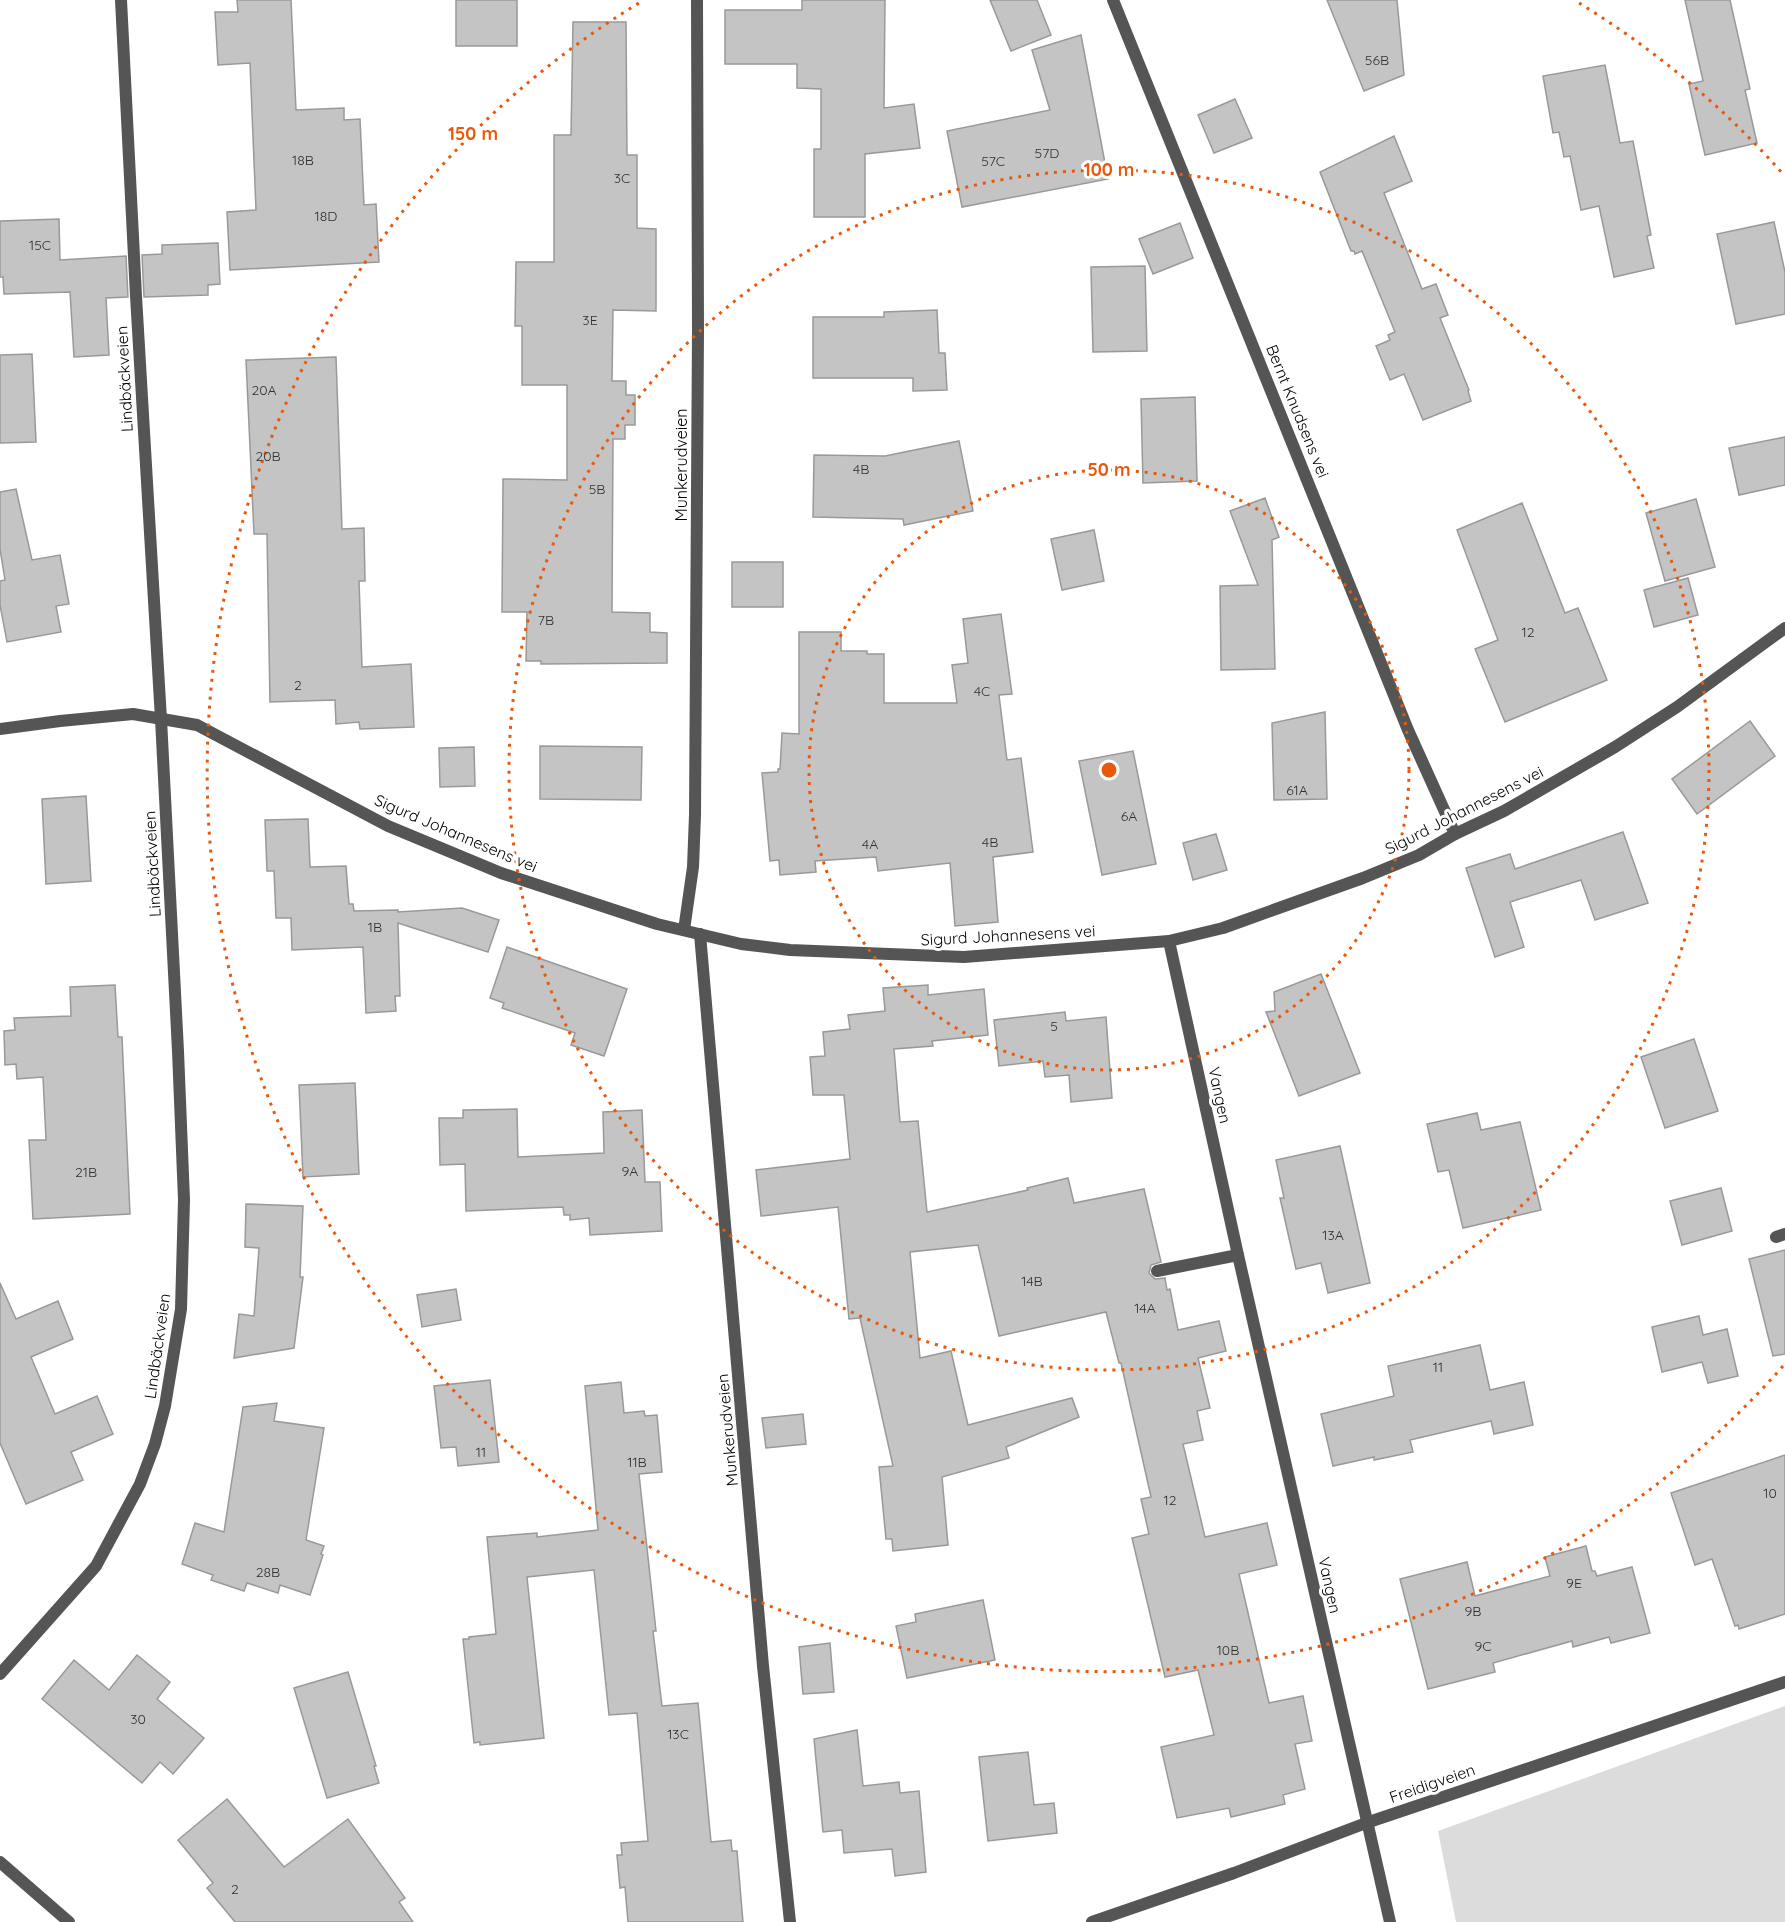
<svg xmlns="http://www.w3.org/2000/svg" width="1785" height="1922" font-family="Quicksand,sans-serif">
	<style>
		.green { fill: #dcdcdc }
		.building { fill: #c4c4c4; stroke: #999; stroke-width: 1.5 }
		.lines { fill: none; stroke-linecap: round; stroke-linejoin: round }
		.service { stroke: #555; stroke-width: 12 }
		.minor { stroke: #555; stroke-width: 12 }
		.ring { fill: none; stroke: #e8590c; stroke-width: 3; stroke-dasharray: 3 6 }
		.labels { text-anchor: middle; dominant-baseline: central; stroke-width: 6; stroke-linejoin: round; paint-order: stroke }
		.number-label { font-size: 14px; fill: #313131 }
		.street-label { font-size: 16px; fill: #000; stroke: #fff }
		.centre { fill: #e8590c; stroke: #fff; stroke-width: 3 }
		.ring-label { font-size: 18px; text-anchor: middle; font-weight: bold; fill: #e8590c; stroke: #fff; stroke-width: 6; stroke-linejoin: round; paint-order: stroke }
	</style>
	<rect width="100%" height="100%" fill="#fff"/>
	<!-- green -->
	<path class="green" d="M 1785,1706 L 1785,1922 L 1456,1922 L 1438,1831 Z"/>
	<!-- building -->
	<g class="building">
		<path d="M 237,0 L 291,0 L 296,110 L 344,108 L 344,120 L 360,119 L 364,205 L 376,204 L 379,262 L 230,270 L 227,212 L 256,210 L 250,63 L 218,65 L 215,12 L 238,12 Z"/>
		<rect x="456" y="0" width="61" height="46"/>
		<path d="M 802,0 L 885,0 L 884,108 L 914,104 L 920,148 L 865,154 L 865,217 L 814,217 L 814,149 L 821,149 L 821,89 L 797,88 L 797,64 L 725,64 L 725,10 L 802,10 Z"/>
		<path d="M 990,0 L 1037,0 L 1051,35 L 1011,51 Z"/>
		<path d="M 1327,0 L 1397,0 L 1404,75 L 1364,91 Z"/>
		<path d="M 1685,0 L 1730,0 L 1750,89 L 1745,90 L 1757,143 L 1705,155 L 1689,84 L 1703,81 Z"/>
		<path d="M 573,22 L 626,22 L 627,155 L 637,155 L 637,228 L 656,229 L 656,311 L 613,310 L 612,381 L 626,381 L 626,395 L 635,395 L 635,425 L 625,425 L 625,439 L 613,439 L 612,612 L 650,613 L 650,632 L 667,633 L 667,663 L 541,664 L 541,661 L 526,661 L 527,612 L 502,612 L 503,479 L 567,480 L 567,385 L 522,385 L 522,326 L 515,326 L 516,262 L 554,262 L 554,135 L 571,135 Z"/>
		<path d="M 1081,35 L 1108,179 L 962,207 L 947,131 L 1050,110 L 1032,50 Z"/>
		<path d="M 1605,65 L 1620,143 L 1633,141 L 1651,235 L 1647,236 L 1654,268 L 1614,277 L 1599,206 L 1581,210 L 1570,156 L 1564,157 L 1559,132 L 1553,133 L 1543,76 Z"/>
		<path d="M 1235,99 L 1252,138 L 1214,153 L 1198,115 Z"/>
		<path d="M 1394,136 L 1412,181 L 1384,193 L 1422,289 L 1436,284 L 1448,315 L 1440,318 L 1469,390 L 1468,391 L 1471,401 L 1423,420 L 1404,374 L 1390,380 L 1376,346 L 1390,340 L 1388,335 L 1395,332 L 1362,251 L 1355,254 L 1354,251 L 1351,251 L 1320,172 Z"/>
		<path d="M 59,219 L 60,260 L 126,256 L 128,297 L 106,298 L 109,355 L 74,357 L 70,292 L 4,294 L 3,277 L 0,277 L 0,221 Z"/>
		<path d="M 1774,222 L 1785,272 L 1785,314 L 1736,324 L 1717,234 Z"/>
		<path d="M 1180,223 L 1193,258 L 1153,274 L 1139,239 Z"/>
		<path d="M 218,243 L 220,284 L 208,285 L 208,295 L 144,297 L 142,255 L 162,254 L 162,245 Z"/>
		<path d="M 1145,266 L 1147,351 L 1093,352 L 1091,267 Z"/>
		<path d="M 937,310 L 939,353 L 945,353 L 947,390 L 913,391 L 913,378 L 813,378 L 813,317 L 884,317 L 884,312 Z"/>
		<path d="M 32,354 L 36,442 L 0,443 L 0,355 Z"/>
		<path d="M 336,357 L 342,529 L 364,528 L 365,581 L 359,581 L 362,667 L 411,664 L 414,727 L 360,729 L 359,722 L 336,724 L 335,700 L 270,702 L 267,534 L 254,534 L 246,360 Z"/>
		<path d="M 1195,397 L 1197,481 L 1143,483 L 1141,399 Z"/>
		<path d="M 1785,437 L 1785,485 L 1739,495 L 1729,448 Z"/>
		<path d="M 959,441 L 973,511 L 904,525 L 903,519 L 813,517 L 814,455 L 885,456 Z"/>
		<path d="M 16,489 L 32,560 L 60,555 L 69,604 L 56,606 L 61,632 L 7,642 L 0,605 L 0,581 L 5,580 L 0,549 L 0,492 Z"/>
		<path d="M 1265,498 L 1279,537 L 1272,540 L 1275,669 L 1221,670 L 1220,586 L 1258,585 L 1230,511 Z"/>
		<path d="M 1696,499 L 1715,567 L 1665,581 L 1646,513 Z"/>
		<path d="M 1522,503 L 1565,613 L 1578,608 L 1607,680 L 1505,722 L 1475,649 L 1498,640 L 1457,530 Z"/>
		<path d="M 1094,530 L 1104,581 L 1062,590 L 1051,539 Z"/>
		<rect x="732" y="562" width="51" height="45"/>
		<path d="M 1688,578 L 1698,615 L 1654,627 L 1644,590 Z"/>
		<path d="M 1001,614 L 1012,694 L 999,695 L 1007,760 L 1021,758 L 1033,852 L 993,857 L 998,922 L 955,926 L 950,863 L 878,871 L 876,857 L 815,861 L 816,872 L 780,875 L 779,860 L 770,861 L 762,773 L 778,772 L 778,769 L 780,769 L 782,733 L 799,734 L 799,632 L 841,632 L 841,651 L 867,651 L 867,654 L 884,654 L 884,703 L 957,703 L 952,665 L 968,663 L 963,619 Z"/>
		<path d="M 1325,712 L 1327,799 L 1274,800 L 1272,723 Z"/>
		<path d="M 1750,721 L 1775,756 L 1697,814 L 1672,779 Z"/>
		<path d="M 540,746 L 642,747 L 641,800 L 540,799 Z"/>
		<path d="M 474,747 L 475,786 L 440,787 L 439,748 Z"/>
		<path d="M 1133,751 L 1156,864 L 1102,875 L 1079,761 Z"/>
		<path d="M 86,796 L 91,881 L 46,884 L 42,799 Z"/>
		<path d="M 308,819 L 310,867 L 346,866 L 349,904 L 353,904 L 354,911 L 398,910 L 398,912 L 462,908 L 499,920 L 488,952 L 398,923 L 400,996 L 395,996 L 396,1011 L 366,1013 L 363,947 L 292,950 L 291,918 L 276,918 L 274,871 L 267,871 L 265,820 Z"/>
		<path d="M 1623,832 L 1648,903 L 1595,920 L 1581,880 L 1510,902 L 1524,947 L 1495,957 L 1466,868 L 1510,854 L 1515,869 Z"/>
		<path d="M 1216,834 L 1227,870 L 1193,880 L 1183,843 Z"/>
		<path d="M 507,947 L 627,989 L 604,1056 L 571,1045 L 575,1033 L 502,1008 L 504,1003 L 490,998 Z"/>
		<path d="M 1321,974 L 1360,1073 L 1299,1096 L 1266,1012 L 1275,1011 L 1274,992 Z"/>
		<path d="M 115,985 L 118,1037 L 122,1037 L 130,1214 L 33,1219 L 29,1140 L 46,1140 L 43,1077 L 17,1079 L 16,1064 L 5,1065 L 4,1031 L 15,1030 L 14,1018 L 71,1016 L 70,987 Z"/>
		<path d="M 928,985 L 928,995 L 984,989 L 988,1035 L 932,1041 L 933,1046 L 894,1049 L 900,1122 L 918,1121 L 927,1212 L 1028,1190 L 1027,1188 L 1068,1178 L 1074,1203 L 1144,1189 L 1161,1262 L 1151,1265 L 1149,1273 L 1155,1279 L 1165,1278 L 1167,1290 L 1170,1289 L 1178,1330 L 1219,1321 L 1226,1351 L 1198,1358 L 1210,1408 L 1197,1411 L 1203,1440 L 1183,1444 L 1205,1537 L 1267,1523 L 1277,1565 L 1239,1574 L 1269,1703 L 1303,1696 L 1312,1741 L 1295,1744 L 1305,1789 L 1283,1795 L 1285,1804 L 1231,1817 L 1229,1808 L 1177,1818 L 1161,1747 L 1214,1735 L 1198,1670 L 1165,1677 L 1132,1538 L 1149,1534 L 1141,1499 L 1151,1497 L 1121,1363 L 1119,1363 L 1106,1312 L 999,1336 L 978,1245 L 910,1252 L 920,1358 L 951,1351 L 968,1425 L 1072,1398 L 1079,1417 L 1006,1447 L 1009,1458 L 942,1477 L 948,1545 L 893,1551 L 892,1539 L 886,1539 L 879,1467 L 893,1466 L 860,1318 L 849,1319 L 838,1207 L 761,1216 L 756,1170 L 850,1159 L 844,1095 L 813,1095 L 810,1057 L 825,1056 L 823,1032 L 850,1029 L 848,1015 L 885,1011 L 883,988 Z"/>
		<path d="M 1065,1012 L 1066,1021 L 1106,1017 L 1112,1098 L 1071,1102 L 1069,1075 L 1045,1077 L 1043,1061 L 999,1066 L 994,1020 Z"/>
		<path d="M 1694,1039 L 1718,1111 L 1665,1128 L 1641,1057 Z"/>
		<path d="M 355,1083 L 359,1174 L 303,1177 L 299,1085 Z"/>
		<path d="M 517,1109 L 518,1157 L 604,1153 L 603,1112 L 642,1110 L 645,1182 L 660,1182 L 662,1231 L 590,1235 L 589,1218 L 570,1220 L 570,1215 L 564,1215 L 563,1207 L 466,1211 L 465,1164 L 440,1165 L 439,1118 L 463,1118 L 463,1110 Z"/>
		<path d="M 1477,1113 L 1481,1130 L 1520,1122 L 1541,1210 L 1463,1228 L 1449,1170 L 1438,1172 L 1427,1124 Z"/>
		<path d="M 1340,1146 L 1370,1283 L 1328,1293 L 1321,1263 L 1296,1269 L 1280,1198 L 1284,1198 L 1276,1160 Z"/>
		<path d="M 1721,1188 L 1732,1231 L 1682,1245 L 1670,1201 Z"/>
		<path d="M 246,1204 L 303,1206 L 300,1277 L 303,1277 L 294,1348 L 234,1358 L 239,1314 L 254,1316 L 259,1248 L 245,1247 Z"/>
		<path d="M 1785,1250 L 1785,1354 L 1773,1356 L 1749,1259 Z"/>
		<path d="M 0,1283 L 16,1319 L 58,1301 L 73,1339 L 31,1357 L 55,1414 L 97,1396 L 113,1434 L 71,1452 L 83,1480 L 26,1504 L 0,1443 Z"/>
		<path d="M 456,1289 L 461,1320 L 422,1327 L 417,1295 Z"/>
		<path d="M 1699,1316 L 1703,1335 L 1727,1329 L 1738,1376 L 1708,1383 L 1702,1362 L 1662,1372 L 1652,1327 Z"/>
		<path d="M 1480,1345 L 1490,1390 L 1524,1382 L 1533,1425 L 1494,1434 L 1491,1421 L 1410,1440 L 1413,1452 L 1374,1460 L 1374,1457 L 1333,1466 L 1321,1414 L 1394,1396 L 1388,1366 Z"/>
		<path d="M 490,1380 L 499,1462 L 458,1466 L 456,1447 L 441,1448 L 434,1386 Z"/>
		<path d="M 621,1382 L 624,1413 L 644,1411 L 645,1416 L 657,1415 L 662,1472 L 639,1474 L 656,1631 L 653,1631 L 662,1706 L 698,1703 L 711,1842 L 731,1840 L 732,1851 L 737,1851 L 743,1922 L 628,1922 L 625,1887 L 620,1888 L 617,1855 L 622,1855 L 621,1843 L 648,1841 L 637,1713 L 609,1715 L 594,1570 L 527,1577 L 544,1738 L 480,1745 L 480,1742 L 474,1743 L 463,1639 L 469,1639 L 469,1637 L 496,1634 L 487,1537 L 537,1533 L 537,1537 L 598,1530 L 585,1386 Z"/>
		<path d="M 277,1403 L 274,1421 L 324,1428 L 306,1540 L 324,1546 L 321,1554 L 323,1555 L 310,1595 L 280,1585 L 278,1593 L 247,1583 L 244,1591 L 211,1580 L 213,1575 L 182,1564 L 195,1523 L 224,1532 L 243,1407 Z"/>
		<path d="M 803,1414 L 806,1444 L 766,1448 L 762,1418 Z"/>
		<path d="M 1785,1455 L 1785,1614 L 1739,1629 L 1738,1625 L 1735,1626 L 1712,1559 L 1695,1565 L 1671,1493 Z"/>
		<path d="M 1586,1546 L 1592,1571 L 1595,1571 L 1597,1576 L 1632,1567 L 1650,1633 L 1611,1643 L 1609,1637 L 1573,1647 L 1572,1641 L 1493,1663 L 1495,1672 L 1428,1689 L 1400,1579 L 1467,1562 L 1475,1596 L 1550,1576 L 1545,1557 Z"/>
		<path d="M 983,1600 L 995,1660 L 907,1678 L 896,1626 L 916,1622 L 915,1614 Z"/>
		<path d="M 830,1643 L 834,1692 L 803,1694 L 799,1647 Z"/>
		<path d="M 137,1655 L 170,1682 L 157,1699 L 204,1738 L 173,1774 L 160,1762 L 142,1783 L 42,1699 L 74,1660 L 109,1690 Z"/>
		<path d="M 348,1672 L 376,1766 L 374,1766 L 379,1783 L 327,1798 L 294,1688 Z"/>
		<path d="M 857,1730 L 863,1786 L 899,1782 L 900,1793 L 919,1791 L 926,1872 L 895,1876 L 892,1849 L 844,1853 L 842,1830 L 823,1832 L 814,1739 Z"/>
		<path d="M 1028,1752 L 1034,1805 L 1054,1803 L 1057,1833 L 988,1841 L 979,1757 Z"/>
		<path d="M 227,1799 L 284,1867 L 348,1819 L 405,1898 L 399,1902 L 413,1922 L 235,1922 L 207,1888 L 213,1883 L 178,1840 Z"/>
	</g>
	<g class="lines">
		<!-- service -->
		<g class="service">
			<path d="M 1776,1237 L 1785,1234"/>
			<path d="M 1157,1271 L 1238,1255"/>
		</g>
		<!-- minor -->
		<g class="minor">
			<path d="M 1113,0 L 1408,730 L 1455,834"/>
			<path d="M 0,729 L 60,721 L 133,714 L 197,725 L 388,826 L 501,873 L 657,924 L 741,944 L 790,950 L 964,957 L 1169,941 L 1223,928 L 1363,878 L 1419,855 L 1455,834 L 1504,811 L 1615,747 L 1677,707 L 1785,628"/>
			<path d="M 684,930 L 693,867 L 695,815 L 698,330 L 697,0"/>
			<path d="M 700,934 L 763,1666 L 790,1922"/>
			<path d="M 1169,941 L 1238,1255 L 1390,1922"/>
			<path d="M 0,1674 L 96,1566 L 140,1484 L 155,1444 L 165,1406 L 181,1309 L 184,1200 L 178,1051 L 161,719 L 136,296 L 121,0"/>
			<path d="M 0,1862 L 69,1922"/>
			<path d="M 1092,1922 L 1234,1873 L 1366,1823 L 1785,1682"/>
		</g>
	</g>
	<!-- distance rings -->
	<g class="ring">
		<circle cx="1109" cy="770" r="300"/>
		<circle cx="1109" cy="770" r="600"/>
		<path d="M1783 1366A900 900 0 1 1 639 3M1579 3A900 900 0 0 1 1783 174"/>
	</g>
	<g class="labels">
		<!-- number labels -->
		<g class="number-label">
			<text x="1377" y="60">56B</text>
			<text x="1047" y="153">57D</text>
			<text x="303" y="160">18B</text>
			<text x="993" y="161">57C</text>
			<text x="622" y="178">3C</text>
			<text x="326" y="216">18D</text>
			<text x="40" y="245">15C</text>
			<text x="590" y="320">3E</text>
			<text x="264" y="390">20A</text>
			<text x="268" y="456">20B</text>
			<text x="861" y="469">4B</text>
			<text x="597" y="489">5B</text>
			<text x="546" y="620">7B</text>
			<text x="1528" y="632">12</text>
			<text x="298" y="685">2</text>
			<text x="982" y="691">4C</text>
			<text x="1297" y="790">61A</text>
			<text x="1129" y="816">6A</text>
			<text x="990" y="842">4B</text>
			<text x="870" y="844">4A</text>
			<text x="375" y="927">1B</text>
			<text x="1054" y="1026">5</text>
			<text x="630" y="1171">9A</text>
			<text x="86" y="1172">21B</text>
			<text x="1333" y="1235">13A</text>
			<text x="1032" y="1281">14B</text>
			<text x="1145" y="1308">14A</text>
			<text x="1438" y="1367">11</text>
			<text x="481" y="1452">11</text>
			<text x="637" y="1462">11B</text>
			<text x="1770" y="1493">10</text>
			<text x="1170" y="1500">12</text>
			<text x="268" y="1572">28B</text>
			<text x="1574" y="1583">9E</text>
			<text x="1473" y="1611">9B</text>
			<text x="1483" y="1646">9C</text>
			<text x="1228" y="1650">10B</text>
			<text x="138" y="1719">30</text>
			<text x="678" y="1734">13C</text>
			<text x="235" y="1889">2</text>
		</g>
		<!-- street labels -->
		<g class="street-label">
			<text transform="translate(124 379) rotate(-93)">Lindbäckveien</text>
			<text transform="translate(1298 411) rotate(68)">Bernt Knudsens vei</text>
			<text transform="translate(681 465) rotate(-90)">Munkerudveien</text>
			<text transform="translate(1464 810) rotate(-27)">Sigurd Johannesens vei</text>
			<text transform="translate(456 833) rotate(23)">Sigurd Johannesens vei</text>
			<text transform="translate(152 864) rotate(-93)">Lindbäckveien</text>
			<text transform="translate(1008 935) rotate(-3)">Sigurd Johannesens vei</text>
			<text transform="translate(1220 1095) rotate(78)">Vangen</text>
			<text transform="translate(157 1346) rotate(-82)">Lindbäckveien</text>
			<text transform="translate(727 1430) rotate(-95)">Munkerudveien</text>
			<text transform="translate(1330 1585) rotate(78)">Vangen</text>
			<text transform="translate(1432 1783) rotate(-19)">Freidigveien</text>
		</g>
	</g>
	<circle cx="1109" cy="770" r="9" class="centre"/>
	<g class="ring-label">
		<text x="473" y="140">150 m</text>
		<text x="1109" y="176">100 m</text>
		<text x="1109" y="476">50 m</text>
	</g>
</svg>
